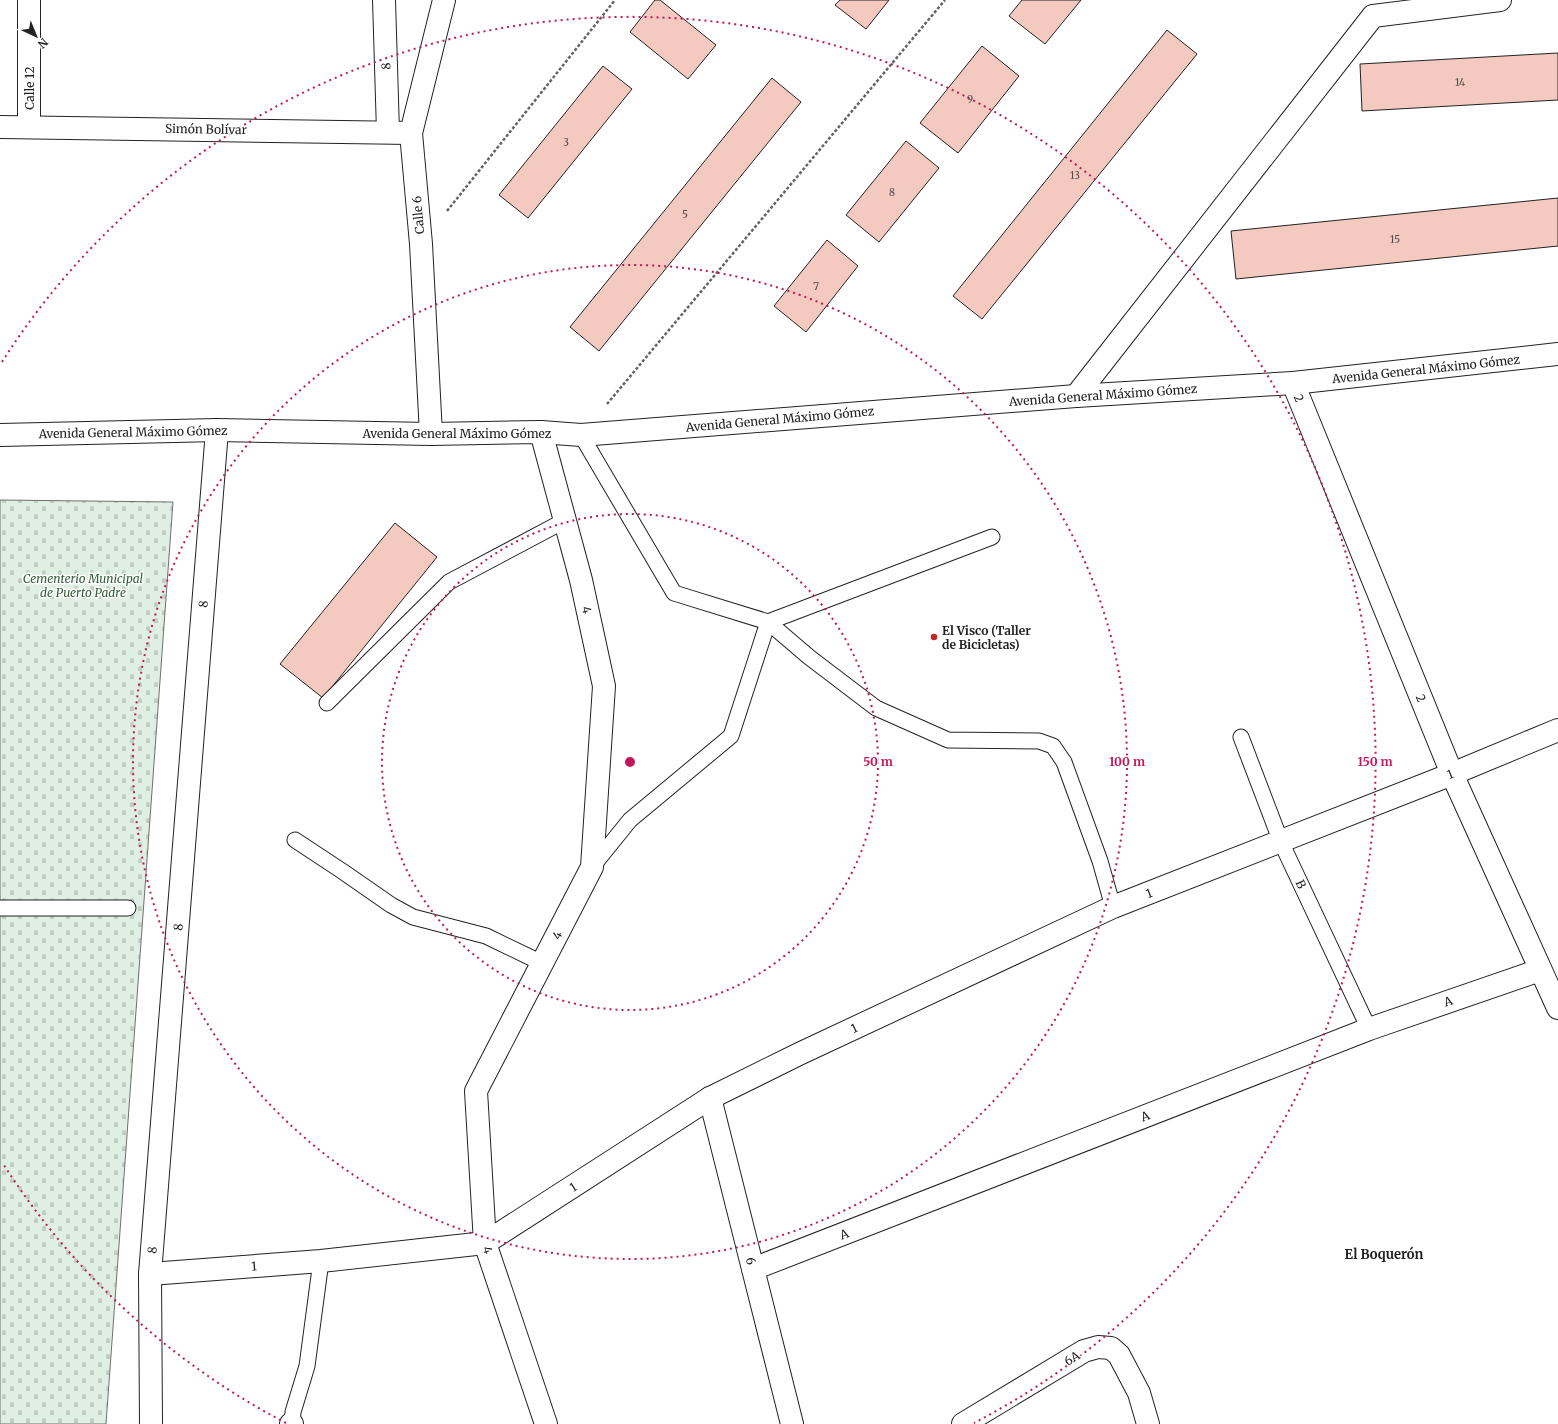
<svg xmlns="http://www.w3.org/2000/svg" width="1558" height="1424" font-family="Merriweather,serif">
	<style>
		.cemetery { fill: url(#cemetery-stones); stroke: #6f6f6f }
		.building { fill: #f3c9c0; stroke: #222 }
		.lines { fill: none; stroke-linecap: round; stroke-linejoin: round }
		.service-casing { stroke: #222; stroke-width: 17 }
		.minor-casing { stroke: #222; stroke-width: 24 }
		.tertiary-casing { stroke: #222; stroke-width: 24 }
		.path { stroke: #646464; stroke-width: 2.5; stroke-dasharray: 3 2; stroke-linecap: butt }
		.service { stroke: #fff; stroke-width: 15 }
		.minor { stroke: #fff; stroke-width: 22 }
		.tertiary { stroke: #fff; stroke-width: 22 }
		.ring { fill: none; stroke: #c2185b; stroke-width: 2; stroke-dasharray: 2 4 }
		.poi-dot { fill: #c62828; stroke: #fff; stroke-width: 1.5 }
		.labels { text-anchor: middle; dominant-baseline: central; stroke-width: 3; stroke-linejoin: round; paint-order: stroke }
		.number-label { font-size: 10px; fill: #564c4a }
		.street-label { font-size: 12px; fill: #222; stroke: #fff }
		.park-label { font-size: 12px; font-style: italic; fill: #2f5e38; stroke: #fff }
		.poi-label { font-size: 12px; font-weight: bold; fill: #222; stroke: #fff; text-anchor: start }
		.neighbourhood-label { font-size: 13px; font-weight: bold; fill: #222; stroke: #fff }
		.centre { fill: #c2185b; stroke: #fff; stroke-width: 2 }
		.ring-label { font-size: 12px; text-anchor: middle; font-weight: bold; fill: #c2185b; stroke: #fff; stroke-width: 3; stroke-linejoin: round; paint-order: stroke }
	</style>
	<defs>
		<pattern id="cemetery-stones" width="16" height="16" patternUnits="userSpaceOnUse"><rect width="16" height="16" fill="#e0efe3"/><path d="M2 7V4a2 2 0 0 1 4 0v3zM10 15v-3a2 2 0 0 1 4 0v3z" fill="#c0cdc2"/></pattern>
	</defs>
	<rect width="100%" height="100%" fill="#fff"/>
	<!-- cemetery -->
	<path class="cemetery" d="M 0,500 L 173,502 L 106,1424 L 0,1424 Z"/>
	<!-- building -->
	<g class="building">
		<path d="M 655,0 L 660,0 L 716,45 L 688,79 L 630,32 Z"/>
		<path d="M 840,0 L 889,0 L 866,29 L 835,5 Z"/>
		<path d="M 1022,0 L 1081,0 L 1045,44 L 1009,16 Z"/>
		<path d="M 1167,30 L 1197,54 L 982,319 L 953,296 Z"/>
		<path d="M 982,46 L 1019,76 L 958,153 L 920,123 Z"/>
		<path d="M 1558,53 L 1558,100 L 1362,111 L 1360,64 Z"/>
		<path d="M 603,66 L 632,89 L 528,218 L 499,195 Z"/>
		<path d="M 772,78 L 801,102 L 599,351 L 570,327 Z"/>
		<path d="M 906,141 L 939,168 L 879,242 L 846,215 Z"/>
		<path d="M 1558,198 L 1558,246 L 1236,279 L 1231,231 Z"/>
		<path d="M 827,240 L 858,266 L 806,332 L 774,306 Z"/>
		<path d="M 395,523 L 437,557 L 323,698 L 280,664 Z"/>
	</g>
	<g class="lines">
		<!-- service casing -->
		<g class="service-casing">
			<g id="service">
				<path d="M 581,435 L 674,593 L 768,622 L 809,657 L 876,708 L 948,740 L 1039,741 L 1053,746 L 1064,762 L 1100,861 L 1113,907"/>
				<path d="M 768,622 L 992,537"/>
				<path d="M 327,703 L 449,582 L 564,521"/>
				<path d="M 1241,737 L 1281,842 L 1369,1029"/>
				<path d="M 295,840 L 342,871 L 391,905 L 413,917 L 486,936 L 542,963"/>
				<path d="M 592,867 L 630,820 L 731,736 L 768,622"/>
				<path d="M 0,908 L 128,908"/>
				<path d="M 292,1424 L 293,1412 L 307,1366 L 321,1261"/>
			</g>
		</g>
		<!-- minor casing -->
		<g class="minor-casing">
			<g id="minor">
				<path d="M 29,0 L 29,127"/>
				<path d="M 384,0 L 388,132"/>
				<path d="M 0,127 L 411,133"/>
				<path d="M 1293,383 L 1452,774 L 1558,1008"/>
				<path d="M 1076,396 L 1373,16 L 1500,0"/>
				<path d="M 541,432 L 581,580 L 604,686 L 592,867 L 476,1091 L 485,1243 L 546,1424"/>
				<path d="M 431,434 L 421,244 L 411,133 L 444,0"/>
				<path d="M 710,1098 L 792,1424"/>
				<path d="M 753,1269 L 1369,1029 L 1540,970"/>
				<path d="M 150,1274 L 321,1261 L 485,1243 L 710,1098 L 799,1054 L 1113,907 L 1452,774 L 1558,730"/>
				<path d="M 151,1424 L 150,1274 L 217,430"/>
				<path d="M 291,1424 L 292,1424"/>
				<path d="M 963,1424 L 1084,1351 L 1098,1347 L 1111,1348 L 1119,1355 L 1139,1393 L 1148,1424"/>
			</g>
		</g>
		<!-- tertiary casing -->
		<g class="tertiary-casing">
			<path id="tertiary" d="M 0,435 L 217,430 L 431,434 L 541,432 L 581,435 L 1076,396 L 1293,383 L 1558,354"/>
		</g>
		<!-- path -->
		<g class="path">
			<path d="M 447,211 L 615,0"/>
			<path d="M 607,404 L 945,0"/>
		</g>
		<!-- service -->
		<use href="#service" class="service"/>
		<!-- minor -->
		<use href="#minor" class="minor"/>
		<!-- tertiary -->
		<use href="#tertiary" class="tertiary"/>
	</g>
	<!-- distance rings -->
	<g class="ring">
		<circle cx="630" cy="762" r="248"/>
		<circle cx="630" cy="762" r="497"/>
		<path d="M286 1423A745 745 0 0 1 2 1162M2 362A745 745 0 1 1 974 1423"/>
	</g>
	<!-- markers -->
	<circle class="poi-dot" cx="934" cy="637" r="4"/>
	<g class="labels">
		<!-- number labels -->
		<g class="number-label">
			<text x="1460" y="82">14</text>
			<text x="970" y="99">9</text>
			<text x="566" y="142">3</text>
			<text x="1075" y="175">13</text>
			<text x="892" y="192">8</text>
			<text x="685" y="214">5</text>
			<text x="1395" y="239">15</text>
			<text x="816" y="286">7</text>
		</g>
		<!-- street labels -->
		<g class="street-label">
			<text transform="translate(386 66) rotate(-92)">8</text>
			<text transform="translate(29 88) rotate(-90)">Calle 12</text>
			<text transform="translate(206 129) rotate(1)">Simón Bolívar</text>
			<text transform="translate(418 215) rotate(-95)">Calle 6</text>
			<text transform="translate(1426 369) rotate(-6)">Avenida General Máximo Gómez</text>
			<text transform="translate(1103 395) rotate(-4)">Avenida General Máximo Gómez</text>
			<text transform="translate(1299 398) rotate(68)">2</text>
			<text transform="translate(780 419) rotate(-5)">Avenida General Máximo Gómez</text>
			<text transform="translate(133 432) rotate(-1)">Avenida General Máximo Gómez</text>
			<text x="457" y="433">Avenida General Máximo Gómez</text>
			<text transform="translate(203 604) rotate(-85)">8</text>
			<text transform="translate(587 610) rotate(78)">4</text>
			<text transform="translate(1421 698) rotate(68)">2</text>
			<text transform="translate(1450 774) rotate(-22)">1</text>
			<text transform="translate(1301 884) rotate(65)">B</text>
			<text transform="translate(1149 893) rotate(-21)">1</text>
			<text transform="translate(178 927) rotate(-85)">8</text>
			<text transform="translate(557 935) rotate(-62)">4</text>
			<text transform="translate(1448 1001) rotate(-19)">A</text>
			<text transform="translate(854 1028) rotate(-25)">1</text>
			<text transform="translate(1145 1116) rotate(-21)">A</text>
			<text transform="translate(573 1187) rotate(-33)">1</text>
			<text transform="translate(844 1234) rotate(-21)">A</text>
			<text transform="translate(152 1250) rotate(-85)">8</text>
			<text transform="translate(488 1250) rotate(73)">4</text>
			<text transform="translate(751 1261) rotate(76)">6</text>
			<text transform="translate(254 1266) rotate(-5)">1</text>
			<text transform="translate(1072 1358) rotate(-31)">6A</text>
		</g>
		<!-- park labels -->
		<g class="park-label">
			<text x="83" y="578">Cementerio Municipal<tspan x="83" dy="14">de Puerto Padre</tspan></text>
		</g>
		<!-- poi labels -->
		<g class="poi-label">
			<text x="942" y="630">El Visco (Taller<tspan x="942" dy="14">de Bicicletas)</tspan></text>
		</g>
		<!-- neighbourhood labels -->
		<g class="neighbourhood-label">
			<text x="1384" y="1254">El Boquerón</text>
		</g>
	</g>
	<circle cx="630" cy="762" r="6" class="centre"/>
	<g class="ring-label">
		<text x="878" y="766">50 m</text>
		<text x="1127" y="766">100 m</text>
		<text x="1375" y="766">150 m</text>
	</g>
	<!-- north arrow -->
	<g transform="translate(36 36) rotate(136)" stroke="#ffffff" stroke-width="3" paint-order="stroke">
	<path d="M0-3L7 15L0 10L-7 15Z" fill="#222222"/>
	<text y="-6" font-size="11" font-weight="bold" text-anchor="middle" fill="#222222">N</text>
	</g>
</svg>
